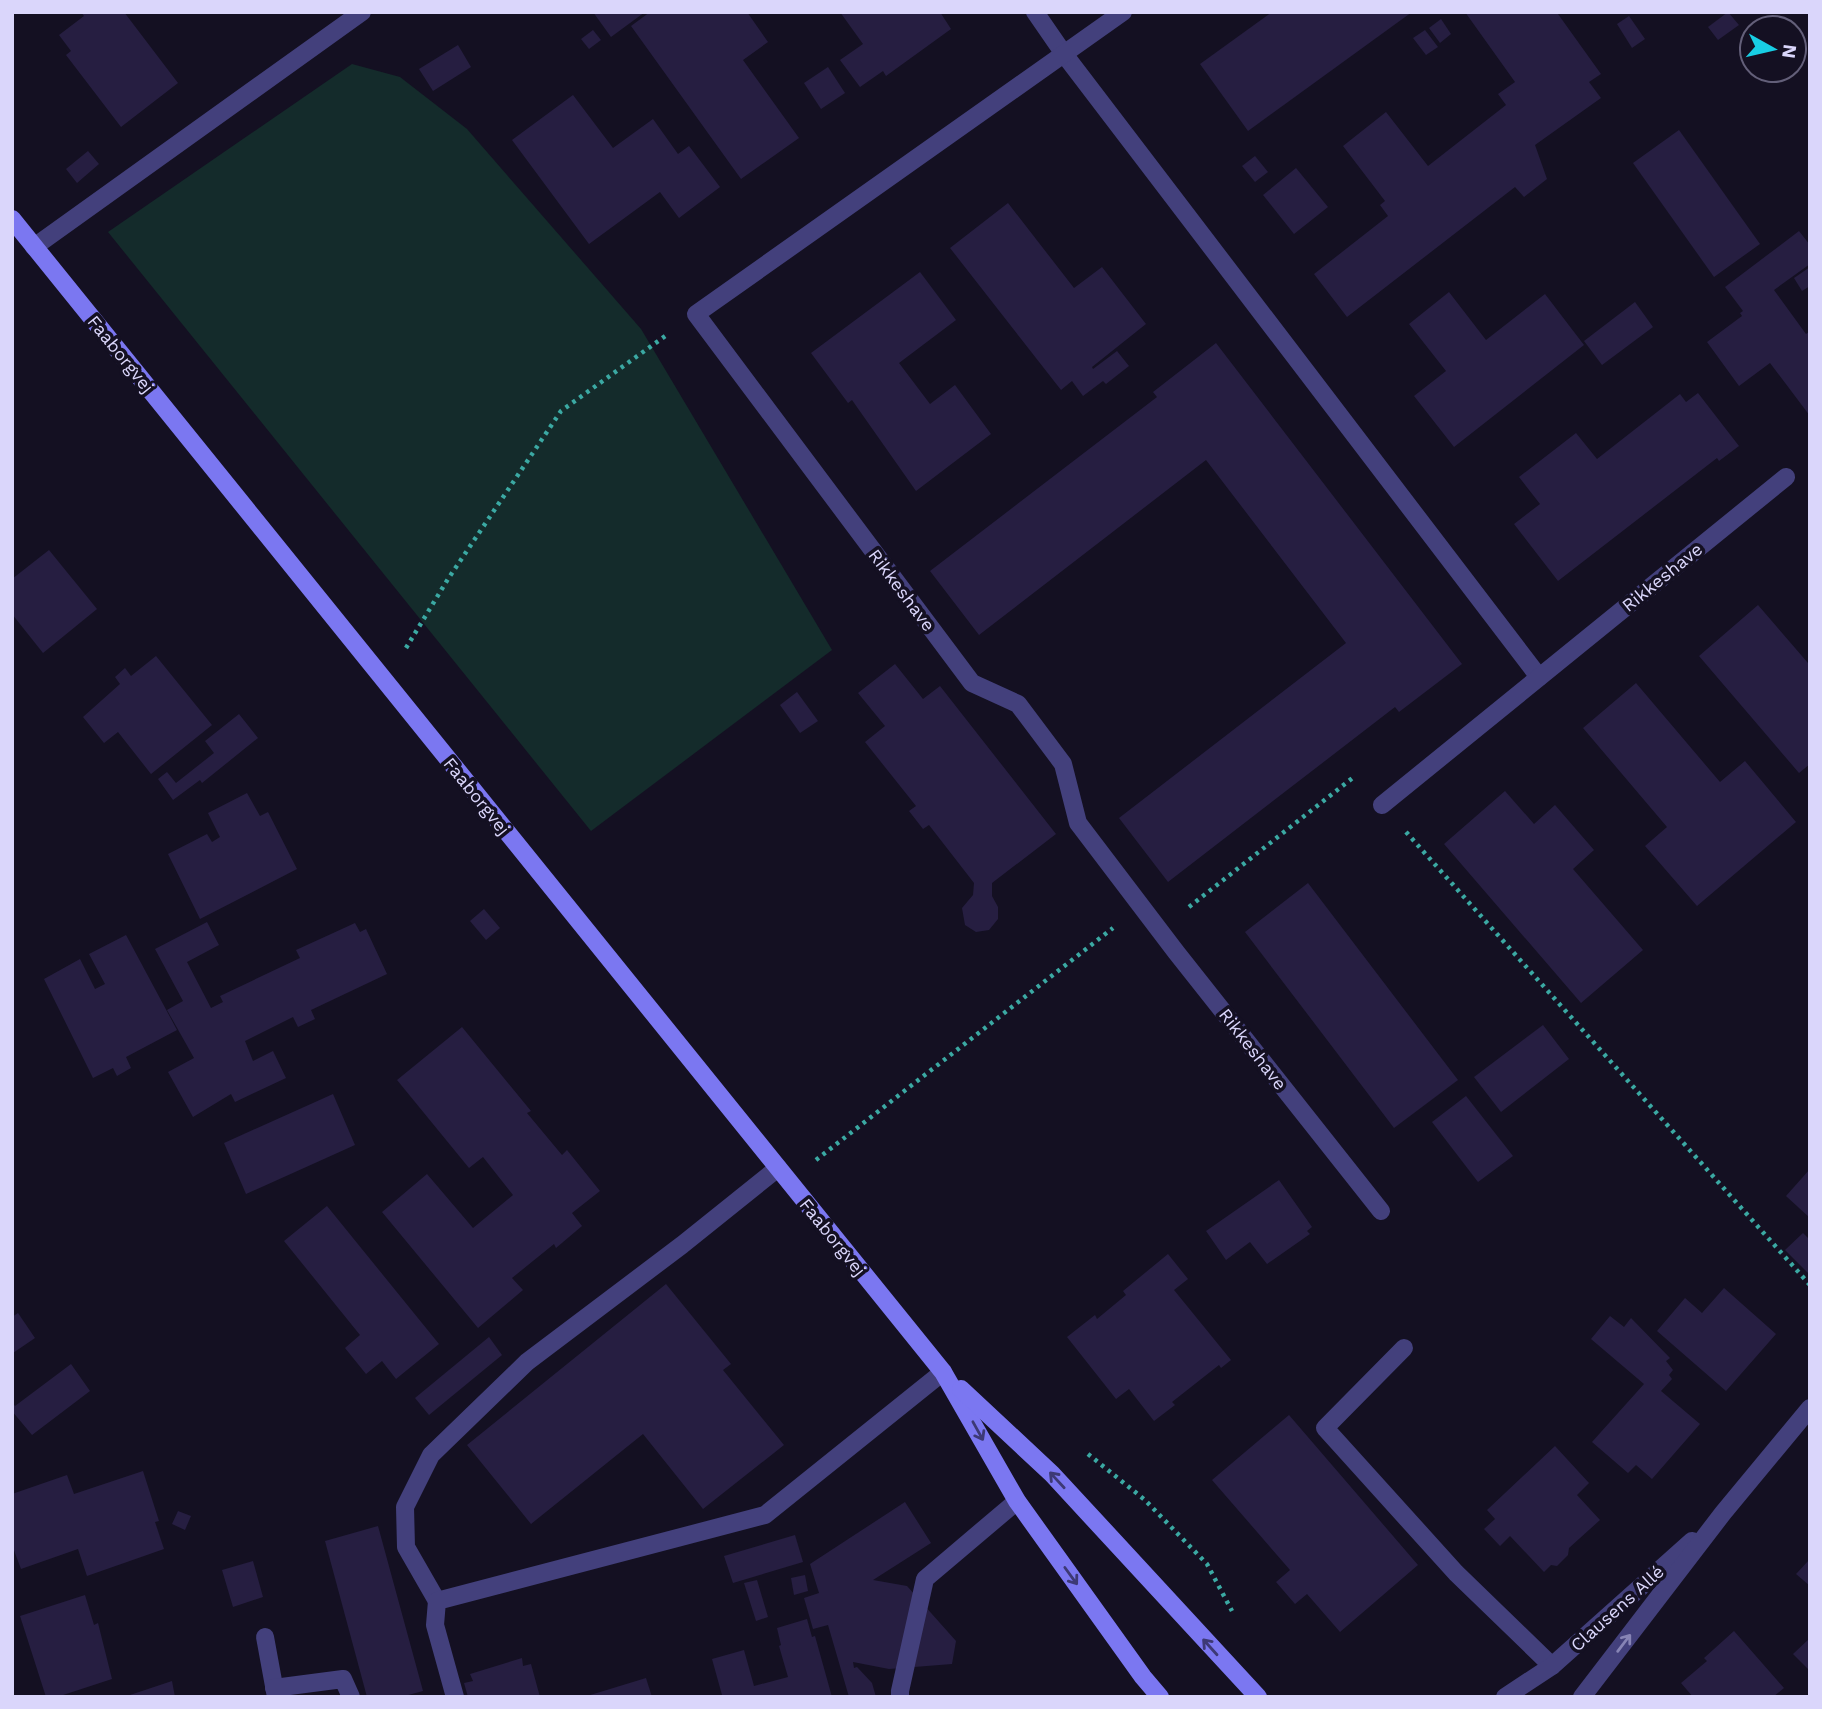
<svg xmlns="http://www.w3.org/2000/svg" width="1822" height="1709" font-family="'Work Sans',sans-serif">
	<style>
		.green { fill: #142b2b }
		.building { fill: #261e41 }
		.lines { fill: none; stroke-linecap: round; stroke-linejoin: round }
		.path { stroke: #3ba9a3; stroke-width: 4.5; stroke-dasharray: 3.5 5; stroke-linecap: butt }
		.service { stroke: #43407c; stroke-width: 18 }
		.minor { stroke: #43407c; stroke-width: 18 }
		.secondary { stroke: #7b77f1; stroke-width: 18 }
		.oneway { stroke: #3d3975 }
		.oneway2 { stroke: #8784b5 }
		.labels { text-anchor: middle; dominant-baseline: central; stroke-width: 7; stroke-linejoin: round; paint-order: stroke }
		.street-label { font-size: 18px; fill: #dad6fb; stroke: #141022 }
	</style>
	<rect width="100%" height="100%" fill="#141022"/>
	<!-- green -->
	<path class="green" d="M 352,64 L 400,77 L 467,129 L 641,329 L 832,650 L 591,831 L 108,232 Z"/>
	<!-- building -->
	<g class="building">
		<path d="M 81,12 L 118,14 L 124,12 L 178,83 L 121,127 L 66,55 L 71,51 L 59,35 L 84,16 Z"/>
		<path d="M 593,12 L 645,12 L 611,37 Z"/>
		<path d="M 650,12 L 747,12 L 768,42 L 743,60 L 799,138 L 741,179 L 631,26 Z"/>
		<path d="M 840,12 L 940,12 L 951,29 L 886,76 L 883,71 L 860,87 L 840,60 L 863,44 Z"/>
		<path d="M 1272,12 L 1412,12 L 1248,131 L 1200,64 Z"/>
		<path d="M 1465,12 L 1561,12 L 1558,14 L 1601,74 L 1589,82 L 1601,98 L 1535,145 L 1547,179 L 1524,197 L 1515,187 L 1347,317 L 1314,274 L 1388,216 L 1380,205 L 1385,201 L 1343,146 L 1386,112 L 1428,166 L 1506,105 L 1498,94 L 1515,82 Z"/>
		<path d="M 1728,12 L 1739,25 L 1718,40 L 1708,27 Z"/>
		<path d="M 1629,16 L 1645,39 L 1632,48 L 1617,24 Z"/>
		<path d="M 1441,19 L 1451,34 L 1440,43 L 1429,28 Z"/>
		<path d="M 593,30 L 601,40 L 589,49 L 581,39 Z"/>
		<path d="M 1425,30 L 1438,47 L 1426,55 L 1413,38 Z"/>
		<path d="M 458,45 L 471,67 L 433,91 L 419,69 Z"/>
		<path d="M 828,67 L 845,93 L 821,109 L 804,83 Z"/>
		<path d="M 573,95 L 613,148 L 653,119 L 678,154 L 689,146 L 720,187 L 679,218 L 660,192 L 589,244 L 512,140 Z"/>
		<path d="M 1679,130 L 1760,244 L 1714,277 L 1633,163 Z"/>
		<path d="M 88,151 L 99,164 L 77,183 L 66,169 Z"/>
		<path d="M 1255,156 L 1268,172 L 1255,182 L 1242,166 Z"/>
		<path d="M 1296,168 L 1328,207 L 1294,234 L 1263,195 Z"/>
		<path d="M 1008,203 L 1074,288 L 1102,267 L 1146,324 L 1092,367 L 1093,369 L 1117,351 L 1129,366 L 1106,384 L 1103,381 L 1083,396 L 1072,381 L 1061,390 L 950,248 Z"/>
		<path d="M 1799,231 L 1810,245 L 1810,264 L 1774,290 L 1806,334 L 1810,331 L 1810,416 L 1770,363 L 1739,386 L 1707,342 L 1742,316 L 1740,313 L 1743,311 L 1725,287 Z"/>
		<path d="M 1810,267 L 1810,286 L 1802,291 L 1794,278 Z"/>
		<path d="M 920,272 L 956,320 L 899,363 L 930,404 L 955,385 L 991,434 L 916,491 L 852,400 L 848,403 L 811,353 Z"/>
		<path d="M 1449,292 L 1486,340 L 1545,294 L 1584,345 L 1454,447 L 1414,396 L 1446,371 L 1409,324 Z"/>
		<path d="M 1635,302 L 1653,327 L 1602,365 L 1584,341 Z"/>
		<path d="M 1216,343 L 1462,664 L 1399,712 L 1395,707 L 1168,882 L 1119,818 L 1346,643 L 1206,460 L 979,635 L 930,571 L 1157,397 L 1153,392 Z"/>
		<path d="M 1698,393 L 1739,446 L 1719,461 L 1717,458 L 1558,581 L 1514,524 L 1540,504 L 1519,477 L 1576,433 L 1597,459 L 1680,394 L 1686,402 Z"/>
		<path d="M 49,550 L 97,609 L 43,653 L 12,614 L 12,579 Z"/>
		<path d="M 1758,605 L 1808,663 L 1810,662 L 1810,764 L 1799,773 L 1699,656 Z"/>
		<path d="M 156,656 L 212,725 L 151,774 L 118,732 L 104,743 L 83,717 L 120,684 L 115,677 L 125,668 L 131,676 Z"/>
		<path d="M 895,664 L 923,699 L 940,686 L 1056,834 L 992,883 L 992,896 L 998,907 L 998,919 L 989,930 L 976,932 L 965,925 L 962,908 L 973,895 L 974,883 L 929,825 L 923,829 L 909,811 L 916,806 L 865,742 L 885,726 L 858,693 Z"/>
		<path d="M 1636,683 L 1720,782 L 1745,761 L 1796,822 L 1697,906 L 1645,846 L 1667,827 L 1583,728 Z"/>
		<path d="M 797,692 L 818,721 L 800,733 L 780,705 Z"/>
		<path d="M 239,714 L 258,738 L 202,783 L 200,780 L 173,800 L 158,779 L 167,772 L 176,783 L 214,753 L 205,741 Z"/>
		<path d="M 1505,791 L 1534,824 L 1555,805 L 1594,850 L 1573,869 L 1643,950 L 1581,1003 L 1444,844 Z"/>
		<path d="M 247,793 L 260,816 L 268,812 L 297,869 L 200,919 L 168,854 L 207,834 L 212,842 L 220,837 L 208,813 Z"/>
		<path d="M 1308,883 L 1458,1080 L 1394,1128 L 1245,932 Z"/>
		<path d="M 484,909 L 500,928 L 486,940 L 470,921 Z"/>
		<path d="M 207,922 L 219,945 L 187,962 L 211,1008 L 223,1002 L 220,996 L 300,958 L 296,950 L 355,923 L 360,932 L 366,929 L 387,974 L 311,1010 L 315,1019 L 298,1027 L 293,1017 L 245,1041 L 253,1061 L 273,1051 L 286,1078 L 235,1102 L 231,1094 L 193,1117 L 168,1072 L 194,1058 L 167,1010 L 183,1001 L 155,949 Z"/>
		<path d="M 126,935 L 177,1030 L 126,1057 L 131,1068 L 117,1076 L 113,1068 L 93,1078 L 44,979 L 80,959 L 95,989 L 105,984 L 89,954 Z"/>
		<path d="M 1543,1025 L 1569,1059 L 1501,1112 L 1474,1077 Z"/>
		<path d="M 462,1027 L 531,1111 L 527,1113 L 562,1155 L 567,1150 L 600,1191 L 572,1213 L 582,1226 L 556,1248 L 554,1244 L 512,1278 L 523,1290 L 478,1328 L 382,1212 L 427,1174 L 473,1228 L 513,1195 L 483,1157 L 469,1168 L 397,1080 Z"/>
		<path d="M 333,1094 L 355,1145 L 246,1194 L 224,1143 Z"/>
		<path d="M 1466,1096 L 1513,1156 L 1478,1182 L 1432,1122 Z"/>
		<path d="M 1810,1169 L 1810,1218 L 1786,1196 Z"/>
		<path d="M 1279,1180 L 1312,1227 L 1307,1231 L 1310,1234 L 1267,1264 L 1250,1242 L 1226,1260 L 1206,1231 Z"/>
		<path d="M 327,1206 L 439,1344 L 396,1379 L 382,1361 L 366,1374 L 345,1348 L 360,1335 L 284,1241 Z"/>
		<path d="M 1803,1233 L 1810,1240 L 1810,1275 L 1785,1250 Z"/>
		<path d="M 1168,1254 L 1188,1279 L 1174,1290 L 1231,1360 L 1221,1368 L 1219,1365 L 1172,1402 L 1175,1405 L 1154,1421 L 1129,1389 L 1116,1399 L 1067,1337 L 1095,1315 L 1097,1319 L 1126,1295 L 1123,1291 Z"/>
		<path d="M 666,1284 L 731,1364 L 723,1370 L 784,1445 L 703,1509 L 643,1434 L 531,1524 L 467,1445 Z"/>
		<path d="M 1724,1288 L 1776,1334 L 1726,1391 L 1657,1331 L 1685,1298 L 1702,1313 Z"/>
		<path d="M 18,1313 L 35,1338 L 13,1353 L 12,1317 Z"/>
		<path d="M 1610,1316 L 1624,1327 L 1631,1318 L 1670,1358 L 1666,1361 L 1673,1370 L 1669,1375 L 1672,1379 L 1661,1391 L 1700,1424 L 1652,1479 L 1636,1465 L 1628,1473 L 1592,1442 L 1644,1384 L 1591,1339 Z"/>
		<path d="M 489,1337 L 502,1355 L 429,1415 L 415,1398 Z"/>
		<path d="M 71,1364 L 90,1391 L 32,1435 L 12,1411 L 12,1402 L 15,1406 Z"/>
		<path d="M 1289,1415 L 1418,1565 L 1340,1632 L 1307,1594 L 1295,1604 L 1276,1582 L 1290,1570 L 1212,1480 Z"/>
		<path d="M 1555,1446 L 1589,1483 L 1577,1495 L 1600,1520 L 1569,1548 L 1568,1555 L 1557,1566 L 1551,1565 L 1544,1572 L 1510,1536 L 1500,1546 L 1484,1529 L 1495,1519 L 1487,1510 Z"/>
		<path d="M 143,1471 L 159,1521 L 155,1522 L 164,1549 L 87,1576 L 78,1549 L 21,1569 L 12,1545 L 12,1494 L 67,1475 L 74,1494 Z"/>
		<path d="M 905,1502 L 931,1543 L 873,1580 L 907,1586 L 956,1641 L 952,1664 L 889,1669 L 853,1662 L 854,1668 L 857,1667 L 872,1683 L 876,1697 L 849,1697 L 828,1625 L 813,1629 L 804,1598 L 819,1593 L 810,1564 Z"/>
		<path d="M 178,1511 L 191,1516 L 185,1530 L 172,1524 Z"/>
		<path d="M 378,1526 L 423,1691 L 401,1697 L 367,1697 L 325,1541 Z"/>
		<path d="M 795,1535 L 803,1562 L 733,1583 L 724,1556 Z"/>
		<path d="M 1810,1559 L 1810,1586 L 1796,1574 Z"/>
		<path d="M 253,1561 L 263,1597 L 233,1607 L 222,1570 Z"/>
		<path d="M 805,1575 L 808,1591 L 794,1595 L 791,1578 Z"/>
		<path d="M 757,1580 L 768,1617 L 756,1621 L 744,1583 Z"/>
		<path d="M 85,1595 L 94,1625 L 98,1623 L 112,1679 L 57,1697 L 46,1697 L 20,1616 Z"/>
		<path d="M 807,1619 L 812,1637 L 815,1636 L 832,1697 L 717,1697 L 722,1695 L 712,1659 L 744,1650 L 754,1686 L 788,1677 L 779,1646 L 781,1645 L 777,1628 Z"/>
		<path d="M 1734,1631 L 1784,1688 L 1773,1697 L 1693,1697 L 1681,1683 L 1707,1661 L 1704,1658 Z"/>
		<path d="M 1810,1638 L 1810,1671 L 1793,1654 Z"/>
		<path d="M 522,1658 L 523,1666 L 531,1664 L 540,1697 L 468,1697 L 464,1683 L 473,1681 L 470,1674 Z"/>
		<path d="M 646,1678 L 652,1697 L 588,1697 L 587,1696 Z"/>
		<path d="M 172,1681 L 175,1697 L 127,1697 L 127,1696 Z"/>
	</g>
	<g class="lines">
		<!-- path -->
		<g class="path">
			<path d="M 406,648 L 448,579 L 561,411 L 668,334"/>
			<path d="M 1406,832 L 1810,1285"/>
			<path d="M 1189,907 L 1355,776"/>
			<path d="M 816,1160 L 1113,928"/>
			<path d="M 1088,1454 L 1145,1500 L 1207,1564 L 1232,1611"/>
		</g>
		<!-- service -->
		<g class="service">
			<path d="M 34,247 L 362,12"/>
			<path d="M 1404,1348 L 1325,1428 L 1456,1573 L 1552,1666"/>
			<path d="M 437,1601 L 406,1547 L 405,1507 L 431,1455 L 527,1362 L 682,1245 L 778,1168"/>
			<path d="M 265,1637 L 276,1697"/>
			<path d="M 274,1688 L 343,1679 L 351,1697"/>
			<path d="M 455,1697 L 435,1625 L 437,1601 L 765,1515 L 943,1372"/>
			<path d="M 900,1697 L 900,1691 L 925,1579 L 1017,1501"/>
		</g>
		<!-- minor -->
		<g class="minor">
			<path d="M 1035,12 L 1064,54 L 1539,677"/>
			<path d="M 1123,12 L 696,314 L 972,683 L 1018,704 L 1063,764 L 1078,823 L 1176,952 L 1381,1211"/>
			<path d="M 1382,805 L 1786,477"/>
			<path d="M 1505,1697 L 1552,1666 L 1692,1541"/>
			<path d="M 1582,1697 L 1723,1513 L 1810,1408"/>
		</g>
		<!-- secondary -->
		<g class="secondary">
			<path d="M 12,219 L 943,1372 L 1017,1501 L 1143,1677 L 1160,1697"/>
			<path d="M 961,1389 L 1052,1474 L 1258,1697"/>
		</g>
	</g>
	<!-- one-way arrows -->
	<defs><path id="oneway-shaft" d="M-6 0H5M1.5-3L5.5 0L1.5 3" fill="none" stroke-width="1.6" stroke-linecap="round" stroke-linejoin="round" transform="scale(1.75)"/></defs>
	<g class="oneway">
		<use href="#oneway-shaft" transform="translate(978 1431) rotate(61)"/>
		<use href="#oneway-shaft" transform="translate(1057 1480) rotate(-133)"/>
		<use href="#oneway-shaft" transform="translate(1071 1576) rotate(54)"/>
		<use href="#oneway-shaft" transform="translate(1210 1647) rotate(-132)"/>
	</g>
	<use class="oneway2" href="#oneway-shaft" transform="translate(1624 1643) rotate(-53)"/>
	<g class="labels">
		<!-- street labels -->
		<g class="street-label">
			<text transform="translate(121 354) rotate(51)">Faaborgvej</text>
			<text transform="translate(1662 577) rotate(-39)">Rikkeshave</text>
			<text transform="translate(902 590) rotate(53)">Rikkeshave</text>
			<text transform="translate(477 796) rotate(51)">Faaborgvej</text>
			<text transform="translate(1253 1049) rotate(52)">Rikkeshave</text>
			<text transform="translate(833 1237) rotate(51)">Faaborgvej</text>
			<text transform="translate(1617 1608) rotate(-42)">Clausens Allé</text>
		</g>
	</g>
	<!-- border -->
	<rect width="1822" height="1709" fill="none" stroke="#dad6fb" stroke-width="28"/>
	<!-- north arrow -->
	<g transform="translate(1773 49) rotate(98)"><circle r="33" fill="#141022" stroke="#635f79" stroke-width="2"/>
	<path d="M0-5L12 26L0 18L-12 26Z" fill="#18cee4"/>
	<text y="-10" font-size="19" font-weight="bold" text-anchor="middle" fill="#dad6fb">N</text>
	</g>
</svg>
